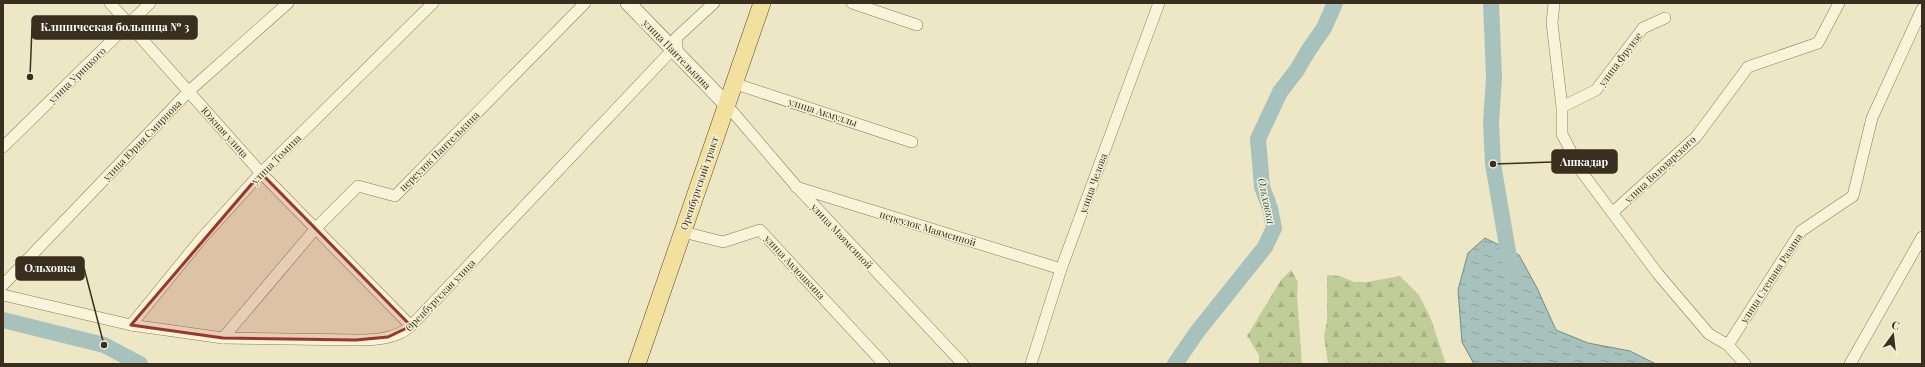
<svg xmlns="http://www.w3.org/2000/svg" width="1925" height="367" font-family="'Playfair Display',serif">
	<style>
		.forest { fill: url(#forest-firs) }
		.water { fill: url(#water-ripples); stroke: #6d908c }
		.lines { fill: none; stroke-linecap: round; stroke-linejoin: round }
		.river { stroke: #a7c2bd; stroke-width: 16 }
		.street-casing { stroke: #8a795b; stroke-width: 12 }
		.secondary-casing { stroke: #6b5a3e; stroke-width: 16 }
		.primary-casing { stroke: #58472f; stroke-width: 18 }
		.street { stroke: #f9f3d9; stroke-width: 11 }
		.secondary { stroke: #f9f3d9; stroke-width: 15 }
		.primary { stroke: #f1e09e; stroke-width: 17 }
		.marked { fill: #99372b; fill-opacity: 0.2; stroke: #99372b; stroke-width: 3; stroke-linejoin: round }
		.labels { text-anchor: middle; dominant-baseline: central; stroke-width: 3; stroke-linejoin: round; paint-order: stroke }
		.street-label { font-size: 10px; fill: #3a2f1f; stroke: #f6f0d5 }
		.water-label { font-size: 11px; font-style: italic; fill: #2e5759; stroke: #f6f0d5 }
		.leader { fill: none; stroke: #3a2f1f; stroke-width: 1.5 }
		.callout-dot { fill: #3a2f1f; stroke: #f6f0d5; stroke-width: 1.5 }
		.callout { fill: #3a2f1f; stroke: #3a2f1f; stroke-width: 1.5 }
		.callout-label { font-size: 11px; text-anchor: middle; font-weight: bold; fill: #fff }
	</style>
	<defs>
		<pattern id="forest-firs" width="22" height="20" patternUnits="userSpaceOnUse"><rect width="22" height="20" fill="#c1cd99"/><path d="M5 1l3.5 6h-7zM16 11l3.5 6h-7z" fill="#a7b083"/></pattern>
		<pattern id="water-ripples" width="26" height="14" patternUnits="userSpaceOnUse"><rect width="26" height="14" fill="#a7c2bd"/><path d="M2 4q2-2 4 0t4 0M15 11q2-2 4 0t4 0" fill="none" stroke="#899e99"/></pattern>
	</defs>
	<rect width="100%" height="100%" fill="#eee7c5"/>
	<!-- forest -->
	<g class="forest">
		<path d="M 1291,270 L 1298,282 L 1297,296 L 1302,364 L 1259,364 L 1259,355 L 1247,336 L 1281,280 Z"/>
		<path d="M 1327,275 L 1340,276 L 1354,282 L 1367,282 L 1400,276 L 1419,295 L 1431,319 L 1446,364 L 1328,364 L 1324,336 L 1327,321 Z"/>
	</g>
	<!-- water -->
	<path class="water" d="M 1485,238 L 1519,255 L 1537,288 L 1556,330 L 1588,343 L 1630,351 L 1656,364 L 1474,364 L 1462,342 L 1458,290 L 1468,253 Z"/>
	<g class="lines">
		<!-- river -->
		<g class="river">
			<path d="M 1491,3 L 1494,77 L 1491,123 L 1493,164 L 1511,269"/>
			<path d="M 3,320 L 104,345 L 140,364"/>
			<path d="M 1175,364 L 1197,332 L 1265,247 L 1274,228 L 1270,208 L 1262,187 L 1258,139 L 1280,92 L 1297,70 L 1308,51 L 1324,28 L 1335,3"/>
		</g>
		<!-- street casing -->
		<g class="street-casing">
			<g id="street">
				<path d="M 110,3 L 261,173 L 411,326"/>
				<path d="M 852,3 L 917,25"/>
				<path d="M 1554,3 L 1552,23 L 1562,107 L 1562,134 L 1581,171 L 1658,274 L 1709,334 L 1728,345 L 1745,364"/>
				<path d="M 678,55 L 676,38 L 714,3"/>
				<path d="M 733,83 L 912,142"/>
				<path d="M 726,104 L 796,186 L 963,364"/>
				<path d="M 1562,107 L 1596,90 L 1643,28 L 1665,18"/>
				<path d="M 3,147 L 150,3"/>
				<path d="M 796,187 L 1061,269"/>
				<path d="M 1613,212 L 1696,137 L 1748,67 L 1818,43 L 1839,3"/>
				<path d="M 683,232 L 723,242 L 760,230 L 884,364"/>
				<path d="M 3,285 L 189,91 L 288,3"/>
				<path d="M 3,295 L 131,325 L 223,338 L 356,340 C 375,340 396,339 411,326 L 673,49"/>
				<path d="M 131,325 L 201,239 L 261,173 L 433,3"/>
				<path d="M 223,338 L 316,228 L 358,186 L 395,196 L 585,3"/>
				<path d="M 1728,345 L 1801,231 L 1853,196 L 1872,118 L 1922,9"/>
				<path d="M 1031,364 L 1061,269 L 1159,3"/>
				<path d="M 1850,364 L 1922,237"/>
			</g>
		</g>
		<!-- secondary casing -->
		<g class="secondary-casing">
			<path id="secondary" d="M 628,3 L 726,104"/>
		</g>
		<!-- primary casing -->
		<g class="primary-casing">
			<path id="primary" d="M 637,364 L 762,3"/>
		</g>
		<!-- street -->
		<use href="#street" class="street"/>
		<!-- secondary -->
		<use href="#secondary" class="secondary"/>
		<!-- primary -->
		<use href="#primary" class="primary"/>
	</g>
	<!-- marked area -->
	<path class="marked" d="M 261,173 L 411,326 L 388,337 L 356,340 L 223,338 L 131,325 Z"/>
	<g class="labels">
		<!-- street labels -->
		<g class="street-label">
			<text transform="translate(677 54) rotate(46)">улица Пантелькина</text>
			<text transform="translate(1620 59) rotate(-53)">улица Фрунзе</text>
			<text transform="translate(77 75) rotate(-44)">улица Урицкого</text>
			<text transform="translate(823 112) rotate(18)">улица Акмуллы</text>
			<text transform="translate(225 132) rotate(48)">Южная улица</text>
			<text transform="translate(142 140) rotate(-46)">улица Юрия Смирнова</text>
			<text transform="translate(439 151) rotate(-45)">переулок Пантелькина</text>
			<text transform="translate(276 159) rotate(-45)">улица Томина</text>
			<text transform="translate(1660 169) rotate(-43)">улица Володарского</text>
			<text transform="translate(699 183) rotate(-71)">Оренбургский тракт</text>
			<text transform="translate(1093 183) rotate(-70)">улица Челова</text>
			<text transform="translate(928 228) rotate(17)">переулок Маямсиной</text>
			<text transform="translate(842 236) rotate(47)">улица Маямсиной</text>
			<text transform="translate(795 267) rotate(47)">улица Авдошкина</text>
			<text transform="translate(1771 278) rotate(-57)">улица Степана Разина</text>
			<text transform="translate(440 295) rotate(-46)">Оренбургская улица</text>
		</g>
		<!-- water labels -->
		<g class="water-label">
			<text transform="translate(1267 201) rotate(78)">Ольховка</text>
		</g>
	</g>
	<!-- callouts -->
	<path class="leader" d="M30 77L32 27M1493 164L1552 162M104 345L84 268"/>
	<g class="callout-dot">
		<circle cx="30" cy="77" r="4"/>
		<circle cx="1493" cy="164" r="4"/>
		<circle cx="104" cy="345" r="4"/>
	</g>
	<g class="callout">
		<rect x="32" y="16" width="165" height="23" rx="4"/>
		<rect x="1552" y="150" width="65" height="23" rx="4"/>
		<rect x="16" y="257" width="68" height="23" rx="4"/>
	</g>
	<g class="callout-label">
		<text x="115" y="31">Клиническая больница № 3</text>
		<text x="1584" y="166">Ашкадар</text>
		<text x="50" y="272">Ольховка</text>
	</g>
	<!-- border -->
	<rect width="1925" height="367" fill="none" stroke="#3a2f1f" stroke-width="8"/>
	<!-- north arrow -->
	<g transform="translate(1893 335) rotate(15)" stroke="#f6f0d5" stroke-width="3" paint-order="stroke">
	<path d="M0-3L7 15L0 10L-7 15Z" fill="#3a2f1f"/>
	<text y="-6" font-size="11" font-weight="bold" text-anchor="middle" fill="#3a2f1f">С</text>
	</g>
</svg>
